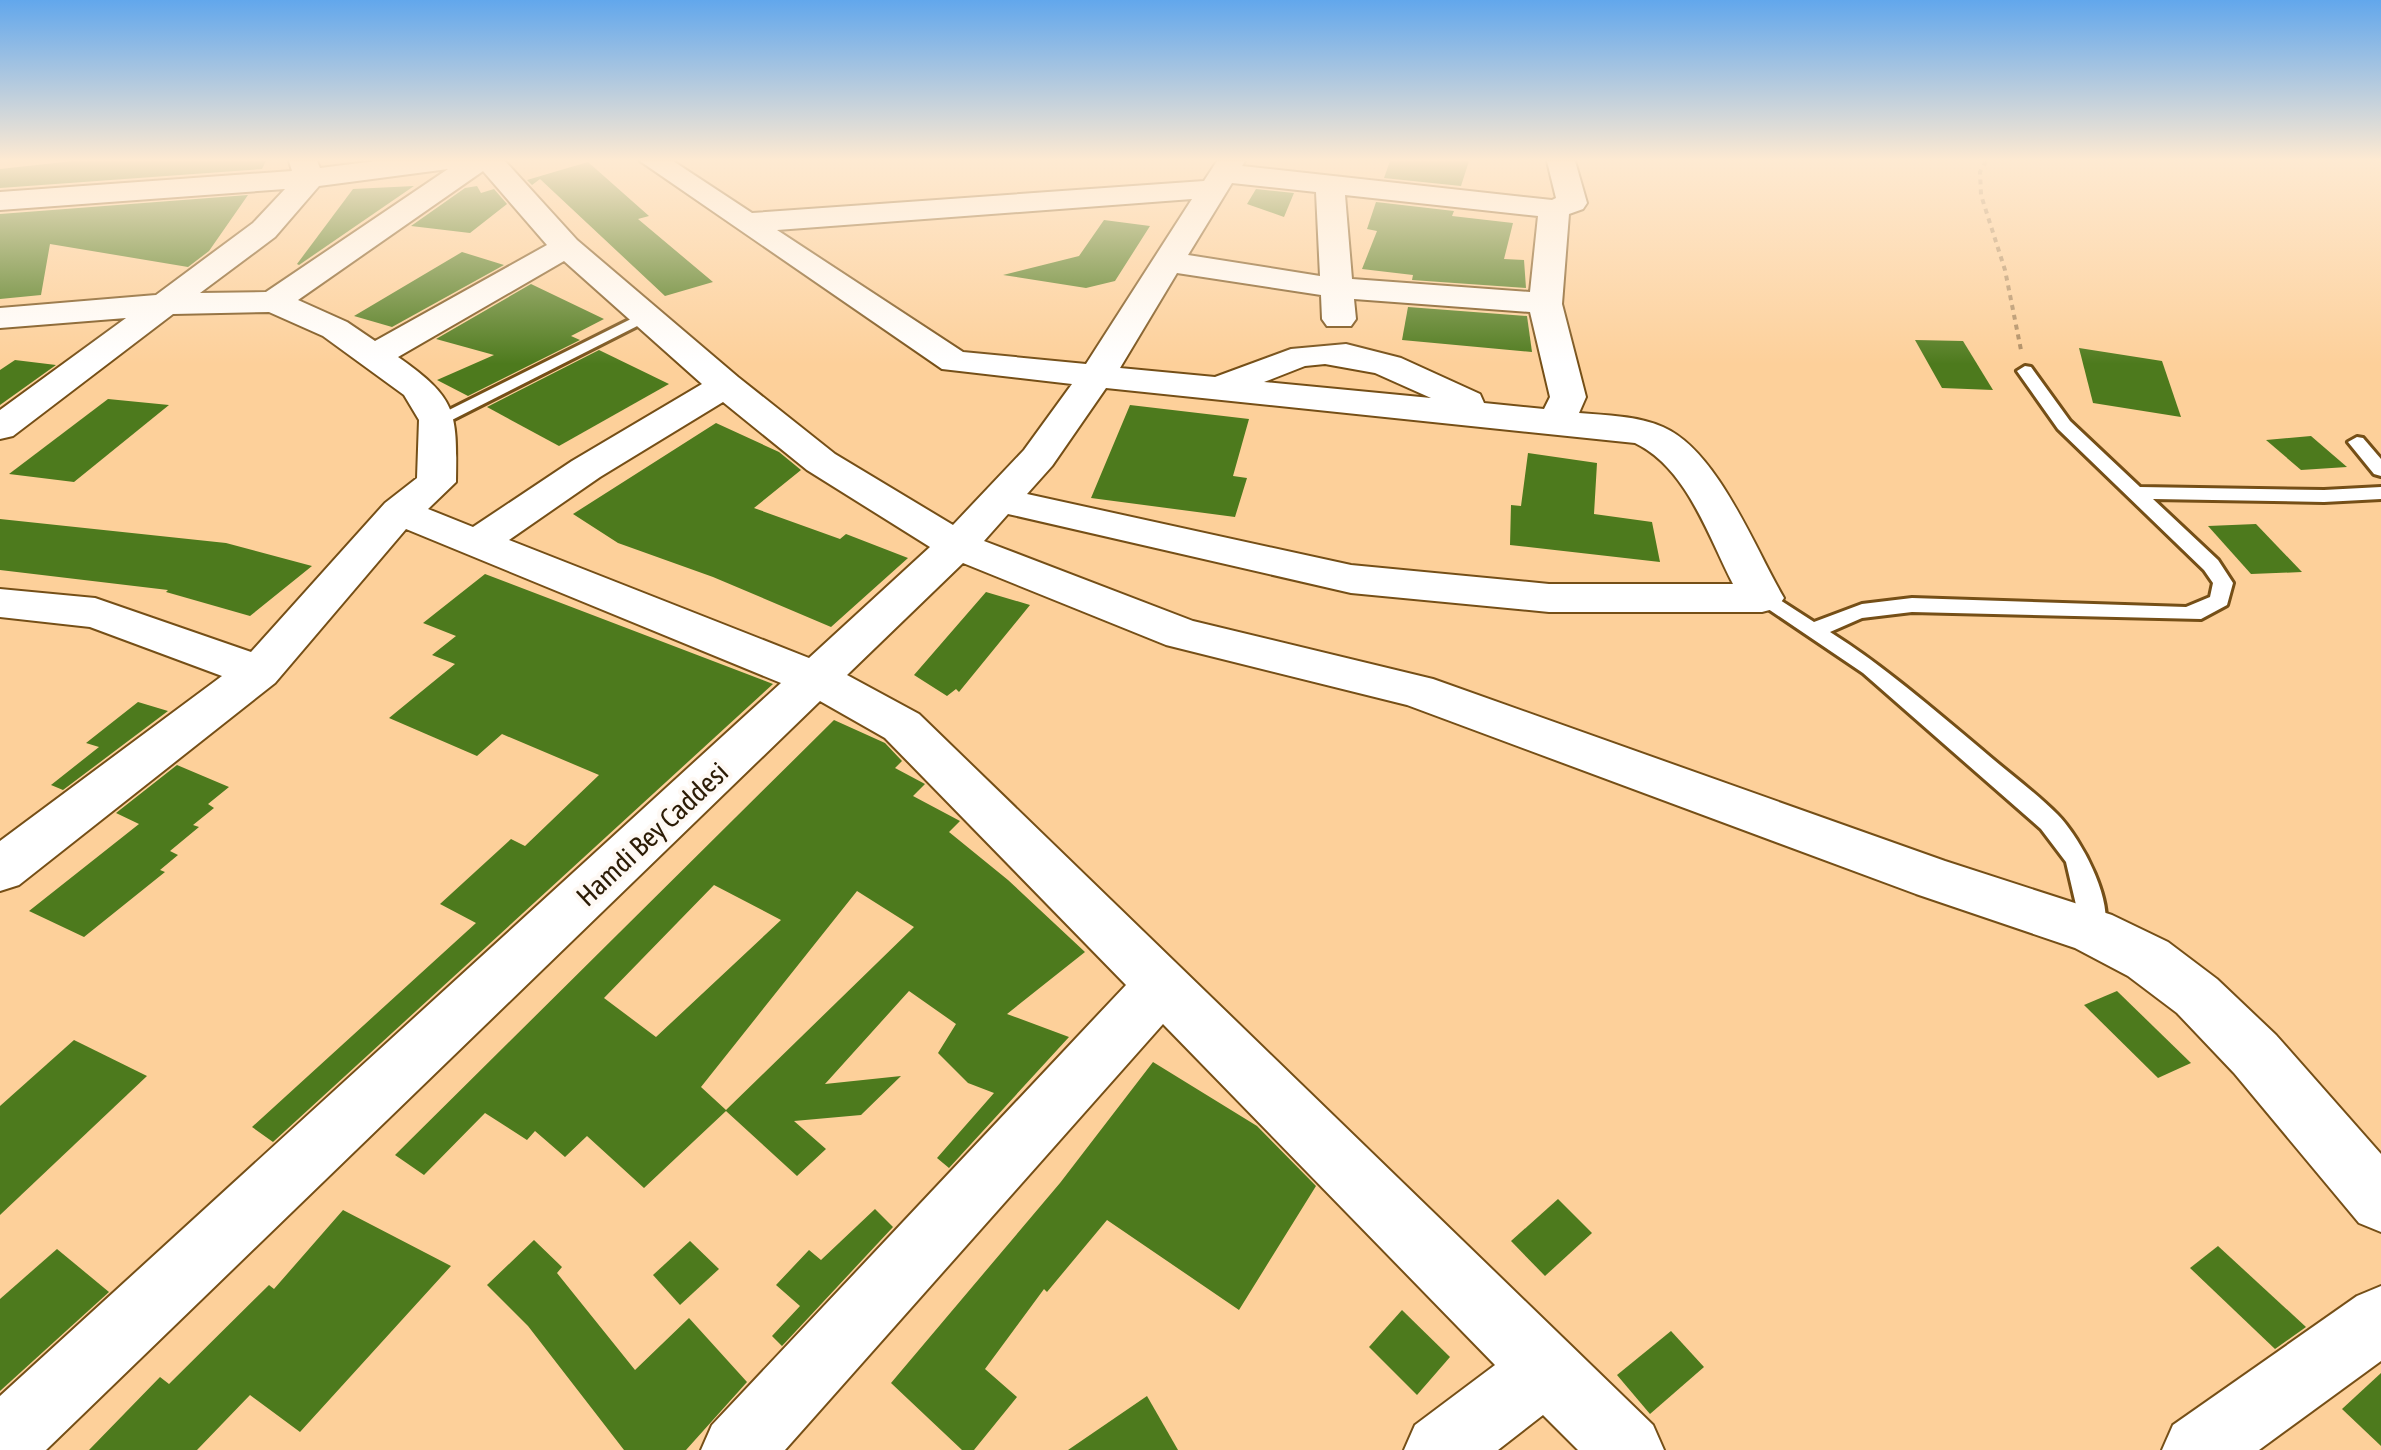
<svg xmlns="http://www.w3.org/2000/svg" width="2381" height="1450" font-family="'Asap Condensed',sans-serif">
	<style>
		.building { fill: #4d7a1d; fill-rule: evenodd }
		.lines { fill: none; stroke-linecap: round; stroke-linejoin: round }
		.lane-casing { stroke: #754f17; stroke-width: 6 }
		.street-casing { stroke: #754f17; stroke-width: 4 }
		.path { stroke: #af8d63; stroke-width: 4; stroke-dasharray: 5 5; stroke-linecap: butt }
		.lane { fill: #fff; fill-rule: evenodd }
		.street { fill: #fff; fill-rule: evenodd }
		.labels { text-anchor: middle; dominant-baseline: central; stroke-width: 8; stroke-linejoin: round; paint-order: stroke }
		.street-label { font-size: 28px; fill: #2c1c06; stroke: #fef9f4 }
	</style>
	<rect width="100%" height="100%" fill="#fdd09a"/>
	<!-- building -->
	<g class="building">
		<path d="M 73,161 L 266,161 L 262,169 L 0,188 L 0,169 Z"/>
		<path d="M 1390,161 L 1469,161 L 1461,186 L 1384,178 Z"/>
		<path d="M 588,162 L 649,216 L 638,219 L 713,282 L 665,296 L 540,179 L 532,185 L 527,180 Z"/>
		<path d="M 414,186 L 299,265 L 297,264 L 353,189 Z"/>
		<path d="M 477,186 L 481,193 L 494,189 L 507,204 L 470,233 L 411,226 L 465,188 Z"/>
		<path d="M 1256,189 L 1294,193 L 1284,217 L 1247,204 Z"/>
		<path d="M 248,195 L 209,251 L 188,267 L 50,244 L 41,295 L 0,299 L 0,214 Z"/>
		<path d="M 1376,202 L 1454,211 L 1452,216 L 1513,223 L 1504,259 L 1524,260 L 1526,288 L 1412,280 L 1413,275 L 1362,269 L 1377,231 L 1367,229 Z"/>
		<path d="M 1104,220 L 1150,226 L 1115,281 L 1086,288 L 1003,275 L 1079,256 Z"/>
		<path d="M 462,252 L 504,265 L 392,327 L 354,316 Z"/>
		<path d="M 531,284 L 604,319 L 571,336 L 580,340 L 468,396 L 437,380 L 494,355 L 436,339 Z"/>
		<path d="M 1408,307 L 1527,316 L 1532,352 L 1402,340 Z"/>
		<path d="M 1915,340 L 1963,341 L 1993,390 L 1942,388 Z"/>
		<path d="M 2079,348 L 2162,361 L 2181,417 L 2093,403 Z"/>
		<path d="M 599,350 L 669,384 L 559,446 L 487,407 Z"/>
		<path d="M 15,360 L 56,365 L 0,405 L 0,370 Z"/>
		<path d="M 108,399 L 169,405 L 74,482 L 9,474 Z"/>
		<path d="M 1130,405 L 1249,419 L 1233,476 L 1247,478 L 1235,517 L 1091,498 Z"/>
		<path d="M 716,423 L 779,452 L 801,470 L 754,508 L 840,539 L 846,534 L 908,558 L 831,627 L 713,577 L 618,543 L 573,514 Z"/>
		<path d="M 2311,436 L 2347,467 L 2301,470 L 2266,440 Z"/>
		<path d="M 1528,453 L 1597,463 L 1594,514 L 1652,522 L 1660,562 L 1510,545 L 1511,505 L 1521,506 Z"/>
		<path d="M 0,519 L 226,543 L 312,566 L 250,616 L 166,592 L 168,590 L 0,570 Z"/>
		<path d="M 2256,524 L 2302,572 L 2251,574 L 2208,526 Z"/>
		<path d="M 485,574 L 773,684 L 273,1142 L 252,1127 L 476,923 L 440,904 L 511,839 L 525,846 L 599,775 L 502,734 L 477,756 L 389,718 L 455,664 L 432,655 L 456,636 L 423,623 Z"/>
		<path d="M 986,592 L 1030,605 L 959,692 L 956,689 L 947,696 L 914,675 Z"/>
		<path d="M 138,702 L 168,711 L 63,790 L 51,785 L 99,747 L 86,743 Z"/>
		<path d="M 834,720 L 885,743 L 902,761 L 895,768 L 925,784 L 913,796 L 960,821 L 949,832 L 1008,880 L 1085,952 L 1007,1014 L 1069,1037 L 949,1168 L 937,1158 L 994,1093 L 968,1083 L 938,1053 L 956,1024 L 909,991 L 825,1084 L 901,1076 L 861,1115 L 794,1121 L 826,1149 L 797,1176 L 726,1111 L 644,1188 L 587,1136 L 565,1157 L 535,1131 L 527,1140 L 485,1113 L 424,1175 L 395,1155 ZM 714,885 L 781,920 L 656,1037 L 604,998 ZM 857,891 L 914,927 L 726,1110 L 701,1087 Z"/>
		<path d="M 177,765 L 229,787 L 208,804 L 214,808 L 193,825 L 199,827 L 170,851 L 178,855 L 160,870 L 165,872 L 84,937 L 29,911 L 139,824 L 116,813 Z"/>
		<path d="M 2117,991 L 2191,1063 L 2158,1078 L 2084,1005 Z"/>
		<path d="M 74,1040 L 147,1076 L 0,1215 L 0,1106 Z"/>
		<path d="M 1153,1062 L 1257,1126 L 1316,1186 L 1239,1310 L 1107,1220 L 1047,1292 L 1044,1289 L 985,1369 L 1017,1397 L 974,1450 L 962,1450 L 891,1383 L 1060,1183 Z"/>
		<path d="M 1558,1199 L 1592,1233 L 1545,1276 L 1511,1241 Z"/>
		<path d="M 875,1209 L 893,1227 L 782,1346 L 772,1336 L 800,1306 L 776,1285 L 809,1250 L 821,1260 Z"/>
		<path d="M 343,1210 L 451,1266 L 300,1432 L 250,1395 L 197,1450 L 89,1450 L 160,1377 L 169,1384 L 269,1285 L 274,1289 Z"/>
		<path d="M 534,1240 L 562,1267 L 557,1273 L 635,1370 L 689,1318 L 747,1382 L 686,1450 L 624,1450 L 528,1326 L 487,1285 Z"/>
		<path d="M 690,1241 L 719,1269 L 680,1305 L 653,1275 Z"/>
		<path d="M 2218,1246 L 2306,1327 L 2275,1349 L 2190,1268 Z"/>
		<path d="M 57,1249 L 109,1292 L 0,1391 L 0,1299 Z"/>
		<path d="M 1402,1310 L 1450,1357 L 1417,1395 L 1369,1347 Z"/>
		<path d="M 1671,1331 L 1704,1367 L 1650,1414 L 1617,1375 Z"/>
		<path d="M 2381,1373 L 2381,1446 L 2342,1409 Z"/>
		<path d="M 1147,1396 L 1178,1450 L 1068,1450 Z"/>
	</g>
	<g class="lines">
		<!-- lane casing -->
		<g class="lane-casing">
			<g id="lane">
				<path d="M 641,314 L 655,317 L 444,424 L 438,425 L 429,420 Z"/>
				<path d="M 2025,366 L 2031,367 L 2070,421 L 2140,487 L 2324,490 L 2381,487 L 2381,499 L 2324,502 L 2153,499 L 2218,560 L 2233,583 L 2227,605 L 2201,619 L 1912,612 L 1862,618 L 1830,632 C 1884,666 1932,708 1981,749 C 2006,771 2034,791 2057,814 C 2081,838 2118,906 2102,939 L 2093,942 L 2084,939 L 2066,862 L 2041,829 L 1863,673 L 1752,598 L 1762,591 L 1769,593 L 1814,622 L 1862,604 L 1912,598 L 2186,607 L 2210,597 L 2213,583 L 2204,570 L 2058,429 L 2017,371 Z"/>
				<path d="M 2357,437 L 2363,438 L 2381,459 L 2381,476 L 2374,474 L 2348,442 Z"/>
			</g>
		</g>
		<!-- street casing -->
		<g class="street-casing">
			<g id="street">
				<path d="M 289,161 L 317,161 L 320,168 L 376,161 L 505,161 L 577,240 L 738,377 L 835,454 L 953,525 L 1024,450 L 1072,384 L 942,369 L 640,161 L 673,161 L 752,213 L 1204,181 L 1217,161 L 1245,161 L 1242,166 L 1552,200 L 1556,198 L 1547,161 L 1575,161 L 1587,203 L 1583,209 L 1569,214 L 1562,304 L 1586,397 L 1579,413 C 1606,415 1638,416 1663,427 C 1718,451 1755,549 1784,598 L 1777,608 L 1762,612 L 1549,612 L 1351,593 L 1008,514 L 984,541 L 1193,621 L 1433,679 L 1945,861 L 2112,915 L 2168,942 L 2217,979 L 2276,1035 L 2381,1154 L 2381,1232 L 2359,1223 L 2234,1073 L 2177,1013 L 2128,976 L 2075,948 L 1916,894 L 1407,705 L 1166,645 L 963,563 L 847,675 L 919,714 L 1653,1425 L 1664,1450 L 1578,1450 L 1543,1415 L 1498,1450 L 1404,1450 L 1415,1425 L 1495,1365 L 1163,1024 L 785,1450 L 701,1450 L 712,1425 L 1126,985 L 885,738 L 820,701 L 46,1450 L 0,1450 L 0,1396 L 781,683 L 406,529 L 275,683 L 19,885 L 0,891 L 0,841 L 222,676 L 90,627 L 0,617 L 0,589 L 95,598 L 251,652 L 385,503 L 417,478 L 419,420 L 404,395 L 323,336 L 269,312 L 173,314 L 13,436 L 0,439 L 0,410 L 126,318 L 0,328 L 0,308 L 156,295 L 253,223 L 285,189 L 0,210 L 0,192 L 292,171 ZM 448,169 L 266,292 L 200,293 L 275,237 L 319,186 ZM 483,171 L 547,245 L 375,341 L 347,322 L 298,300 ZM 1232,183 L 1316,192 L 1320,276 L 1188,255 ZM 1345,195 L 1538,216 L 1530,292 L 1352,279 ZM 1192,199 L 1086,364 L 963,352 L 777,230 ZM 564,261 L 702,384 L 572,461 L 473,527 L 428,509 L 456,482 C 457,412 458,399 398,357 ZM 1177,273 L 1321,295 L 1322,319 L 1327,326 L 1351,326 L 1356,319 L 1354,299 L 1530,312 L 1550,397 L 1544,409 L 1484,403 L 1480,394 L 1401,358 L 1346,344 L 1291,349 L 1215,377 L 1120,368 ZM 1325,364 L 1375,373 L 1431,398 L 1264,382 L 1305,366 ZM 1106,388 L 1635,443 C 1687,468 1708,536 1733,584 L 1549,584 L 1351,565 L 1027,494 L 1052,466 ZM 723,402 L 807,470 L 930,547 L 809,658 L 509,540 L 600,477 Z"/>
				<path d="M 2381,1286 L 2381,1361 L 2259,1450 L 2162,1450 L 2173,1425 L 2357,1296 Z"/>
			</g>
		</g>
		<!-- path -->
		<path class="path" d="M 1986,161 L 1980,172 L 1981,195 L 2005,270 L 2021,350"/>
		<!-- lane -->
		<use href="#lane" class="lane"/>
		<!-- street -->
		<use href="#street" class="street"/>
	</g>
	<!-- sky -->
	<linearGradient id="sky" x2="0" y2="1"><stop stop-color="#62a7ec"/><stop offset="0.44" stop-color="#feead2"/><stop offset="1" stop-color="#feead2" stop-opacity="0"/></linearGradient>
	<rect width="2381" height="364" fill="url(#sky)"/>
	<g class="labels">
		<!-- street labels -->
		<g class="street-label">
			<text transform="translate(652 834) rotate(-43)">Hamdi Bey Caddesi</text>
		</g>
	</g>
</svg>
